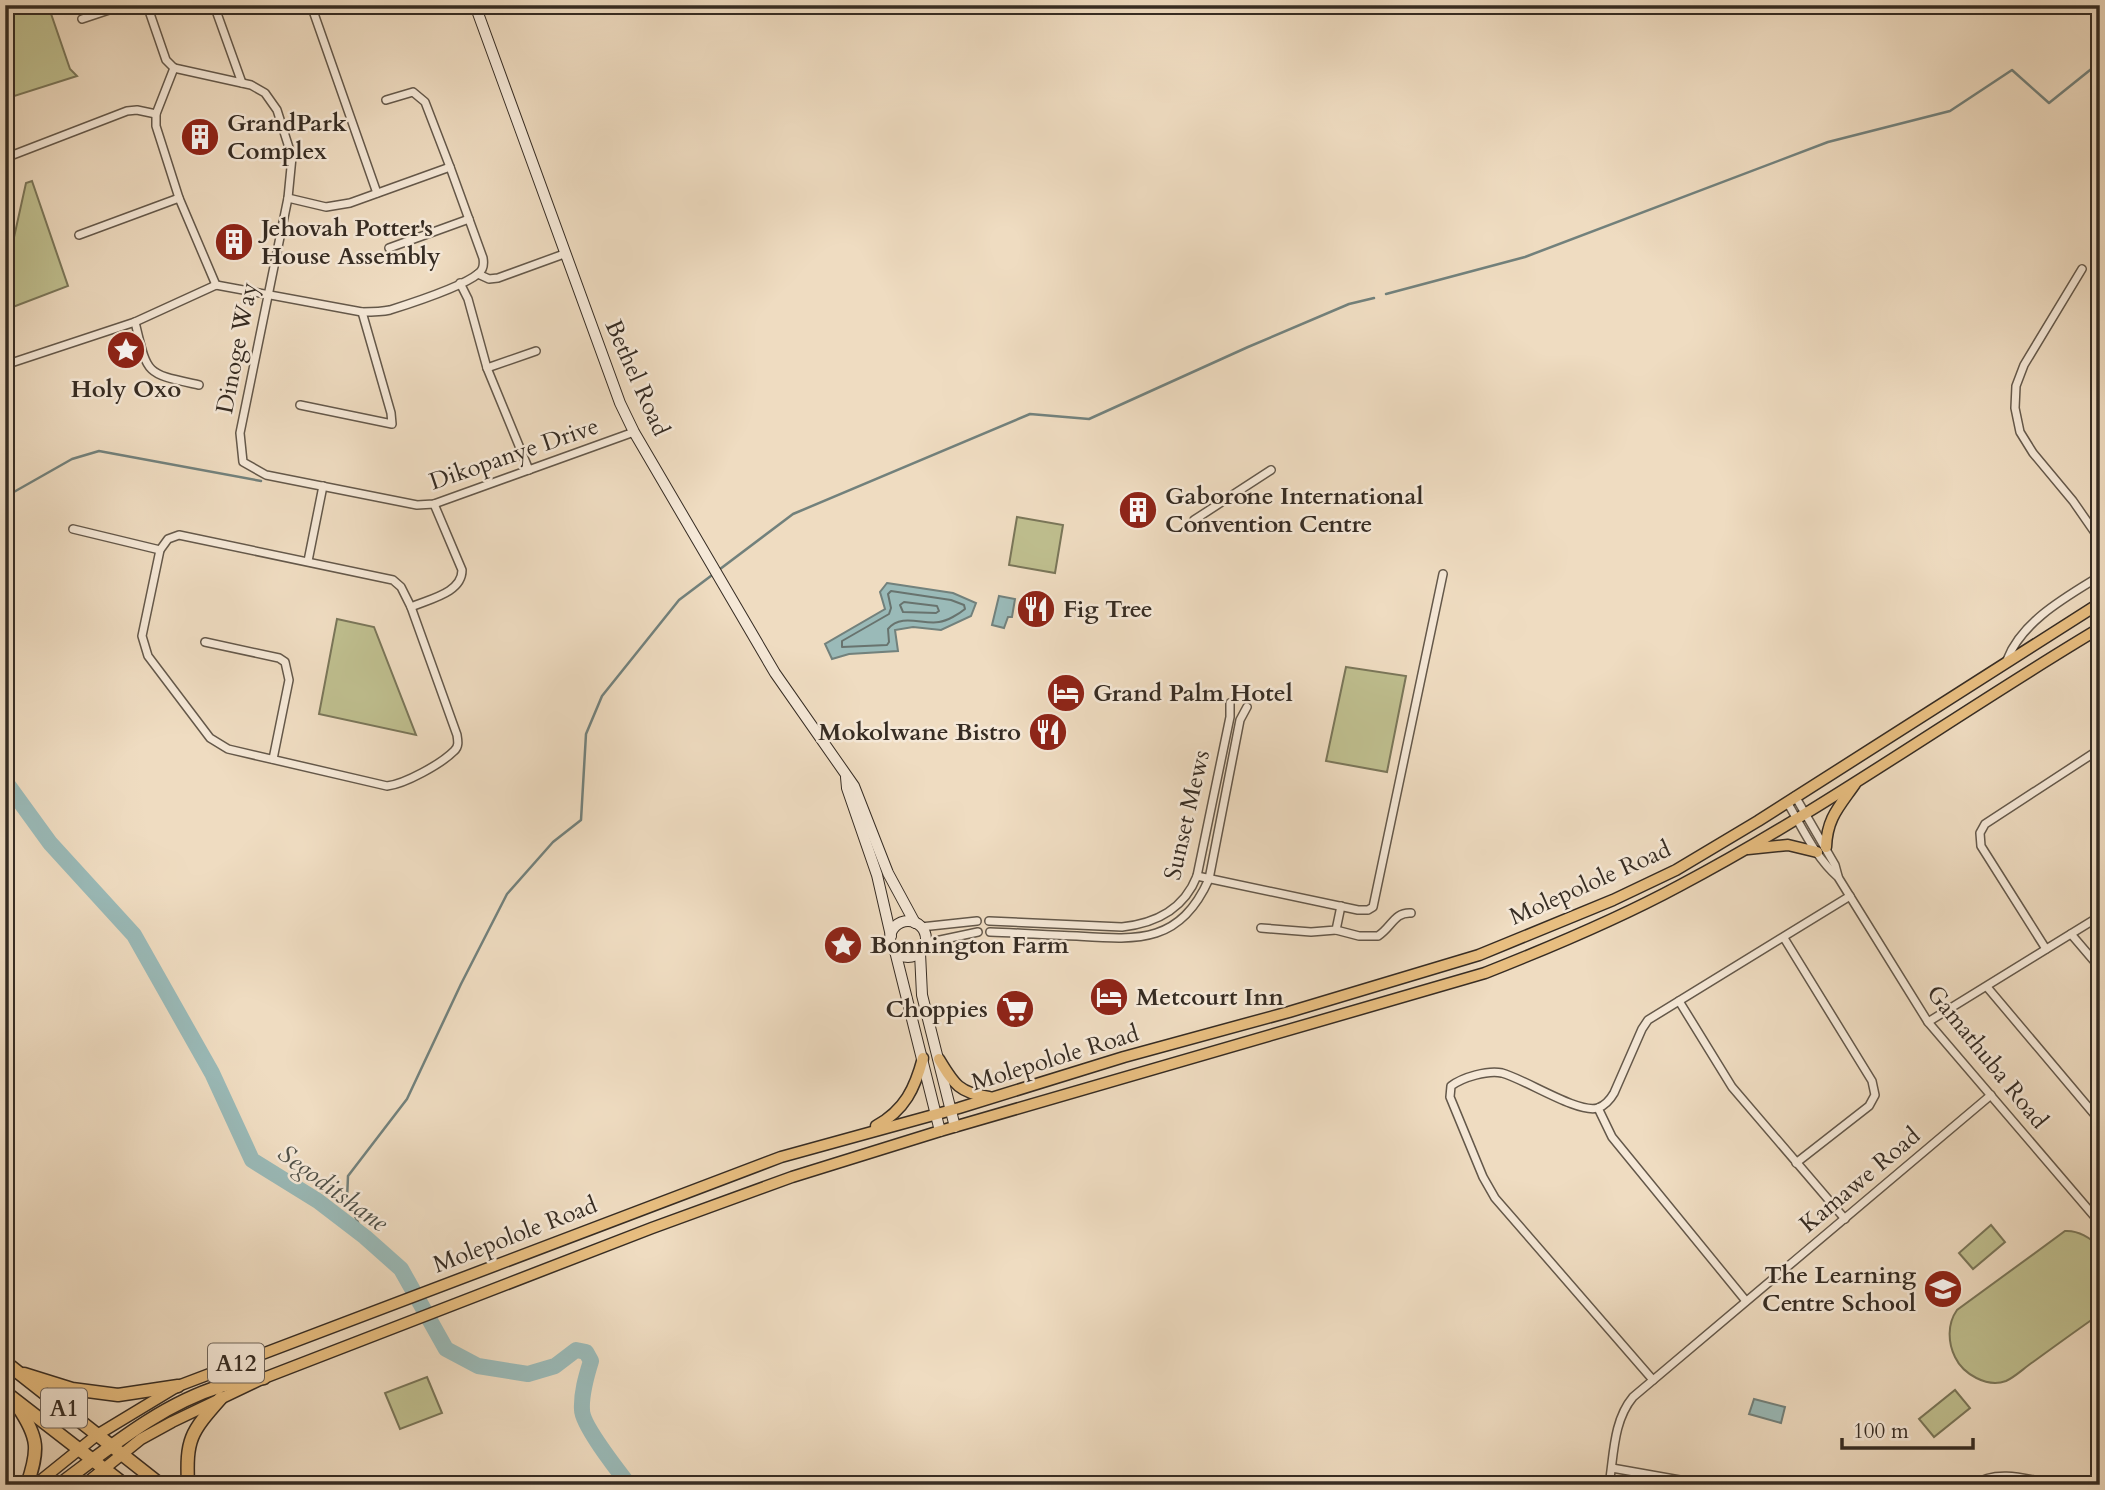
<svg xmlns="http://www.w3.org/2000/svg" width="2105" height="1490" font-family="Cardo,serif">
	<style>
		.green { fill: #bfbf8f; stroke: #7a7659; stroke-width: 2 }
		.water { fill: #9abab8; stroke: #72817c; stroke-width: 2 }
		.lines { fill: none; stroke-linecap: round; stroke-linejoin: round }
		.shore { stroke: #68736e; stroke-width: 2 }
		.stream { stroke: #72817c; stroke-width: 2.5 }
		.river { stroke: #9abab8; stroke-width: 16 }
		.street-casing { stroke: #64584a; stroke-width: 10 }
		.secondary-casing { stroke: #362c23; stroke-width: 12 }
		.primary-casing { stroke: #362c23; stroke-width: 13 }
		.highway-casing { stroke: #362c23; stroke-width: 15 }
		.street { stroke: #f5e8d7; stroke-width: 7 }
		.secondary { stroke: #f5e8d7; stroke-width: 10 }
		.primary { stroke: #e8be80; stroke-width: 10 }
		.highway { stroke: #e8be80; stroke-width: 12 }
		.labels { text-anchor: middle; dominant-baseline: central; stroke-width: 5; stroke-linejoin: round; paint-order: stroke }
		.shield { fill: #f5e8d7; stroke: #6f6459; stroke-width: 2 }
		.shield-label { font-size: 23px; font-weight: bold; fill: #362c23 }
		.poi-label { font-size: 24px; font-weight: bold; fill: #362c23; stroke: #f5e8d7; text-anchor: start }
		.street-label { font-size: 24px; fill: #362c23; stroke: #f5e8d7 }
		.water-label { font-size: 26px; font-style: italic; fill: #4f5048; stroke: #f5e8d7 }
	</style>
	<rect width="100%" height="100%" fill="#efdcc1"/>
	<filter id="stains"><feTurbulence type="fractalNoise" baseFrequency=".00286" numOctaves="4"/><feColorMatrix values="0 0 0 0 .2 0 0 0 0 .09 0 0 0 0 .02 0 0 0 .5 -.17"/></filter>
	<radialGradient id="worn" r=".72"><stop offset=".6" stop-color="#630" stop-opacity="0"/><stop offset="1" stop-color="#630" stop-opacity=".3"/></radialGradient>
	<!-- green -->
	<g class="green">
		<path d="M 5,5 L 48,5 L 70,69 L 77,76 L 5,99 Z"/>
		<path d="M 32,181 L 68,286 L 5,310 L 5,278 L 26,183 Z"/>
		<path d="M 1017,517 L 1063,525 L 1055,573 L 1009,565 Z"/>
		<path d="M 337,619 L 374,627 L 416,735 L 319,714 Z"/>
		<path d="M 1346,667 L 1406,676 L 1387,772 L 1326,761 Z"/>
		<path d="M 1991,1225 L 2005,1242 L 1973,1269 L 1959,1253 Z"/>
		<path d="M 2065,1231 C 2078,1230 2091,1238 2100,1248 L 2100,1314 C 2077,1330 2055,1346 2033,1362 C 2024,1368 2015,1377 2006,1381 C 1987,1388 1963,1374 1955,1357 C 1948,1343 1947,1324 1957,1310 Z"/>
		<path d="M 427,1377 L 442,1413 L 400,1429 L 385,1393 Z"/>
		<path d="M 1955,1390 L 1970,1408 L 1934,1437 L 1919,1419 Z"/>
	</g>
	<!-- water -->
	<g class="water">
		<path d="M 887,583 L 953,593 L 976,603 L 971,616 L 941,630 L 913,627 L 895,630 L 898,651 L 849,654 L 832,659 L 825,644 L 885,609 L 880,592 Z"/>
		<path d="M 999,596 L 1015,599 L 1012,617 L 1008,617 L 1004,628 L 992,625 Z"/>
		<path d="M 1754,1399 L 1785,1407 L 1781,1423 L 1749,1414 Z"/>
	</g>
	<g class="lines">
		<!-- shore -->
		<g class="shore">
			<path d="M 891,591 L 951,600 L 964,605 L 965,609 C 959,614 947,621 939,622 C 923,625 901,613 888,629 L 889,642 L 887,645 L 842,647 L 842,641 L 889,614 L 891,608 L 888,594 Z"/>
			<path d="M 904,602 L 937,606 L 939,611 L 936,613 L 903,612 L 900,605 Z"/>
		</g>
		<!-- stream -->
		<g class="stream">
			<path d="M 1386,294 L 1525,257 L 1828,142 L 1950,111 L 2012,70 L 2049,103 L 2100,62"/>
			<path d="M 5,497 L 72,459 L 99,451 L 261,481"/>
			<path d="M 365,1237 L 347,1200 L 348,1176 L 407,1099 L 461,984 L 507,894 L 553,842 L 581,820 L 586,734 L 602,696 L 679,600 L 793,514 L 1030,414 L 1089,419 L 1248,347 L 1349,304 L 1374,298"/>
		</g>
		<!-- river -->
		<path class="river" d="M 5,781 L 50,843 L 134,935 L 212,1073 L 252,1160 L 318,1201 L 365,1237 L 401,1269 L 446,1349 L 478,1366 L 528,1374 L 555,1366 L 576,1350 L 586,1352 L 591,1361 C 586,1377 581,1394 582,1410 C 582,1425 619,1472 629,1485"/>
		<!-- street casing -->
		<g class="street-casing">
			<g id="street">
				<path d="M 147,5 L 166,60 L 174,68"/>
				<path d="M 214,5 L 242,83"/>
				<path d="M 311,5 L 377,193"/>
				<path d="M 82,19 L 124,5"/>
				<path d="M 174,68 L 251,85 L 265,93 L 277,110 L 292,157 L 288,198 L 240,433 L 243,462 L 266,475 L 417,505 L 434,504 L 634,432"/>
				<path d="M 174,68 L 156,114 L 156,126 L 179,198 L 216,285"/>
				<path d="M 386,100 L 413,92 L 425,102 L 450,167"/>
				<path d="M 5,158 L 127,111 L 137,110 L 156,114"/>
				<path d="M 79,235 L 179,198"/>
				<path d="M 389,248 L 469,219"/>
				<path d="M 2082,269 L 2024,365 L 2016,386 L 2015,408 L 2020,432 L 2033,453 L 2073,501 L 2100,540"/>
				<path d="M 478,274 L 489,279 L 498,278 L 564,254"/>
				<path d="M 460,283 L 468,299 L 487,368 L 529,470"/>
				<path d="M 216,285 L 362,312 C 371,312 381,312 390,310 C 409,304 464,286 479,273 C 484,269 484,264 483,258 L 450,167 L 350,203 L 326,207 L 288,198"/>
				<path d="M 135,322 C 148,376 145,373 199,385"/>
				<path d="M 5,365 L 135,322 L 216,285"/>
				<path d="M 487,368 L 536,351"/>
				<path d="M 300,405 L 392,424 L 391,413 L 362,312"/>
				<path d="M 1194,520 L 1271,470"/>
				<path d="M 73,529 L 160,550"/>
				<path d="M 179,535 L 393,580 L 401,587 L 411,607 L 457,735 C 458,741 459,747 454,751 C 441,764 405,784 387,786 L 228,749 L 210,738 L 148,656 L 142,636 L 160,550 L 168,539 Z"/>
				<path d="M 308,561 L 323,486"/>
				<path d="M 411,607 C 429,599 462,593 462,570 L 434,504"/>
				<path d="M 205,642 L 279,658 L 285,662 L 289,680 L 273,759"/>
				<path d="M 2007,660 C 2022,621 2066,597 2100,576"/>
				<path d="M 1795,796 L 1835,865 L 1838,876"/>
				<path d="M 1787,802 C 1802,827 1815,857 1838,877 L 1928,1022 L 2100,1223"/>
				<path d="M 1197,876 L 1358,910 L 1368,910 L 1373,907 L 1443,574"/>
				<path d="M 989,921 L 1122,927 C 1157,923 1184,909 1197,876 L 1230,717 L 1230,703"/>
				<path d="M 921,927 L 977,921"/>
				<path d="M 1261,928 L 1311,932 L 1336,930 L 1341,906"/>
				<path d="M 1336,930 L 1359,936 L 1378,936 C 1392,927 1394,912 1411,913"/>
				<path d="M 990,932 C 1019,933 1048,935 1077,936 C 1138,940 1180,944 1209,879 L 1240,720 L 1247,707"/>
				<path d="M 2071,934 L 2100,968"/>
				<path d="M 1784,938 L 1872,1081 L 1875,1095 L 1869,1106 L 1796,1163"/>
				<path d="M 926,943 L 978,932"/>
				<path d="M 2046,949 L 1981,846 L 1980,833 L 1985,824 L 2100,749"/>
				<path d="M 1987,987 L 2100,1121"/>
				<path d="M 1679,1001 L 1732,1087 L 1845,1219"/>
				<path d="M 1928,1022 L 2100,916"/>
				<path d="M 1598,1108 L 1612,1137 L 1746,1301"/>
				<path d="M 1653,1380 L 1495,1198 L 1483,1177 L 1450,1097 L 1451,1086 C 1463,1077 1488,1070 1502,1073 C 1525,1079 1578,1114 1598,1108 C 1606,1105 1610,1100 1614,1093 L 1642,1029 L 1648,1020 L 1850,896"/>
				<path d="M 1612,1468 L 1708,1485"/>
				<path d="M 1609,1485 C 1614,1455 1613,1421 1633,1397 L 1991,1095"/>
				<path d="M 1973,1485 C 1998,1468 2030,1480 2057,1485"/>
			</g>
		</g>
		<!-- secondary casing -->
		<g class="secondary-casing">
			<g id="secondary">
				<path d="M 475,5 L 620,403 L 634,432 L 775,673 L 854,786 L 888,873 L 915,923"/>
				<path d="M 846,777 L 847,788 L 877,875 L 891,936"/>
				<circle cx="908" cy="939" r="18"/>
				<path d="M 895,951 L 940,1131"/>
				<path d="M 920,953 L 922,995 L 955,1127"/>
			</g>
		</g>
		<!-- primary casing -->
		<g class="primary-casing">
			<g id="primary">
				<path d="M 1826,847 C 1827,818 1839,807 1855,784"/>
				<path d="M 1748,849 L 1788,845 L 1817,852"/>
				<path d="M 939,1059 C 954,1084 959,1093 989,1097"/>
				<path d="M 876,1126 C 905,1110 915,1088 923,1058"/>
				<path d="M 35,1485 L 97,1435 L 178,1386 L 781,1157 L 959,1108 L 1124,1057 L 1289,1012 L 1479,955 L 1613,900 L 1676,870 L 1758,821 L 2100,603"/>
				<path d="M 84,1485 L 141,1439 L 172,1422 L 264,1378 L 652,1228 L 792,1177 L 940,1131 L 1485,973 C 1551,947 1616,920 1679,886 C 1825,809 1959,712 2100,628"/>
			</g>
		</g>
		<!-- highway casing -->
		<g class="highway-casing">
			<g id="highway">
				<path d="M 5,1362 L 161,1485"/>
				<path d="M 24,1374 L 72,1389 L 118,1395 L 178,1386"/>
				<path d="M 5,1392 L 125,1485"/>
				<path d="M 18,1407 C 39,1438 39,1450 27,1485"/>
				<path d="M 59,1485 C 109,1448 160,1405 221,1386 C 234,1382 250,1380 264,1378"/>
				<path d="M 188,1485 C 186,1439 190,1433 221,1398"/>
			</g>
		</g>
		<!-- street -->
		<use href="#street" class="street"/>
		<!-- secondary -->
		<use href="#secondary" class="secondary"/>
		<!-- primary -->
		<use href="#primary" class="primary"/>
		<!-- highway -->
		<use href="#highway" class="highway"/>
	</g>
	<!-- icons -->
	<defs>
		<g id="building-disc" transform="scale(2.0125)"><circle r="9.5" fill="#8f2418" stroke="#f5e8d7"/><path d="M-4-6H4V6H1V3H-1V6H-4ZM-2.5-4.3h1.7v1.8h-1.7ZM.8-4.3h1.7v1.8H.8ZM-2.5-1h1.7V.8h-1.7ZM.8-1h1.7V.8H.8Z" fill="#fff"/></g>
		<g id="sight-disc" transform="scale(2.0125)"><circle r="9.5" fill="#8f2418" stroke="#f5e8d7"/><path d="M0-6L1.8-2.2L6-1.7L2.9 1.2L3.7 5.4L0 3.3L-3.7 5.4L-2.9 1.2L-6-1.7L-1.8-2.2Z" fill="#fff"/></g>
		<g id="restaurant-disc" transform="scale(2.0125)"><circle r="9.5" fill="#8f2418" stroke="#f5e8d7"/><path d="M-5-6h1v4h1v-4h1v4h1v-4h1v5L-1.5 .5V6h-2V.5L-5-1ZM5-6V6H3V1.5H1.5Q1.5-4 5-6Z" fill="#fff"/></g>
		<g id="hotel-disc" transform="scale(2.0125)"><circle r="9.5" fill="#8f2418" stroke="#f5e8d7"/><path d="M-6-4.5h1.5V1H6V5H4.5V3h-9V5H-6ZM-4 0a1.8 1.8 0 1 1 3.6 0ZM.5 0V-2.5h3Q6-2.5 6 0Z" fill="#fff"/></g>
		<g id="supermarket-disc" transform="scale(2.0125)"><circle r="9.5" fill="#8f2418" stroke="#f5e8d7"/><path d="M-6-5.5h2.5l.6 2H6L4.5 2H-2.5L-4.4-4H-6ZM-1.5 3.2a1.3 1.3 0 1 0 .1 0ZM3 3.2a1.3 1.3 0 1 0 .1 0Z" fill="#fff"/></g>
		<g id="school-disc" transform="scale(2.0125)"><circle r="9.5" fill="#8f2418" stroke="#f5e8d7"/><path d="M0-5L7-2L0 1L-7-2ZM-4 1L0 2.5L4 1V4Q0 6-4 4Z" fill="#fff"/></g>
	</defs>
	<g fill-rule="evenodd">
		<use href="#building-disc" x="200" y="137"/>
		<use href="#building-disc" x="234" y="242"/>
		<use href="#sight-disc" x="126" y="350"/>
		<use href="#building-disc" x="1138" y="510"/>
		<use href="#restaurant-disc" x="1036" y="609"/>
		<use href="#hotel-disc" x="1066" y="693"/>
		<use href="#restaurant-disc" x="1048" y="732"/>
		<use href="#sight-disc" x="843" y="945"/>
		<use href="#hotel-disc" x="1109" y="997"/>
		<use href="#supermarket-disc" x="1015" y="1009"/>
		<use href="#school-disc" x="1943" y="1289"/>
	</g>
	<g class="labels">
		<!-- shield labels -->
		<g class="shield">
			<rect x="208" y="1343.5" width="56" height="39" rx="5"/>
			<rect x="41" y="1388.5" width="46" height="39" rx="5"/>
		</g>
		<g class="shield-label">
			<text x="236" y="1363">A12</text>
			<text x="64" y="1408">A1</text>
		</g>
		<!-- poi labels -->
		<g class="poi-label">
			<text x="227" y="123">GrandPark<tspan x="227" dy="28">Complex</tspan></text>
			<text x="261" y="228">Jehovah Potter's<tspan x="261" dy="28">House Assembly</tspan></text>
			<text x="126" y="389" text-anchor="middle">Holy Oxo</text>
			<text x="1165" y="496">Gaborone International<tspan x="1165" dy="28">Convention Centre</tspan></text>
			<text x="1063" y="609">Fig Tree</text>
			<text x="1093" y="693">Grand Palm Hotel</text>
			<text x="1021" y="732" text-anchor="end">Mokolwane Bistro</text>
			<text x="870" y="945">Bonnington Farm</text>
			<text x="1136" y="997">Metcourt Inn</text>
			<text x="988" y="1009" text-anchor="end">Choppies</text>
			<text x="1916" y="1275" text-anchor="end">The Learning<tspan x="1916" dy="28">Centre School</tspan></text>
		</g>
		<!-- street labels -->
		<g class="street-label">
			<text transform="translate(237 348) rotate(-79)">Dinoge Way</text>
			<text transform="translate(637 378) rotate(66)">Bethel Road</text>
			<text transform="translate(514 454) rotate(-19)">Dikopanye Drive</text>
			<text transform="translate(1187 815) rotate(-77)">Sunset Mews</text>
			<text transform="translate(1590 883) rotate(-24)">Molepolole Road</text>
			<text transform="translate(1987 1057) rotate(51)">Gamathuba Road</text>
			<text transform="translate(1055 1058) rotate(-17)">Molepolole Road</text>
			<text transform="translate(1860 1180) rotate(-40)">Kamawe Road</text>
			<text transform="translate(515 1235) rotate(-21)">Molepolole Road</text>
		</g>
		<!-- water labels -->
		<g class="water-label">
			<text transform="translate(333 1188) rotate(36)">Segoditshane</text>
		</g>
	</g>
	<!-- margin -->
	<rect width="2105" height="1490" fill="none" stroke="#efdcc1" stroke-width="28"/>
	<rect x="7" y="7" width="2091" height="1476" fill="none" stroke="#362c23" stroke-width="3.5"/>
	<rect x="14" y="14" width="2077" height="1462" fill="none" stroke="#362c23" stroke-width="2"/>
	<!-- scale -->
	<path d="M1842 1438v10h131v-10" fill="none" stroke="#362c23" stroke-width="3.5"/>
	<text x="1853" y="1438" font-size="21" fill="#362c23" stroke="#f5e8d7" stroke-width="5" paint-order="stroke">100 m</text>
	<rect width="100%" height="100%" filter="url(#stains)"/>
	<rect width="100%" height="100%" fill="url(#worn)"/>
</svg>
